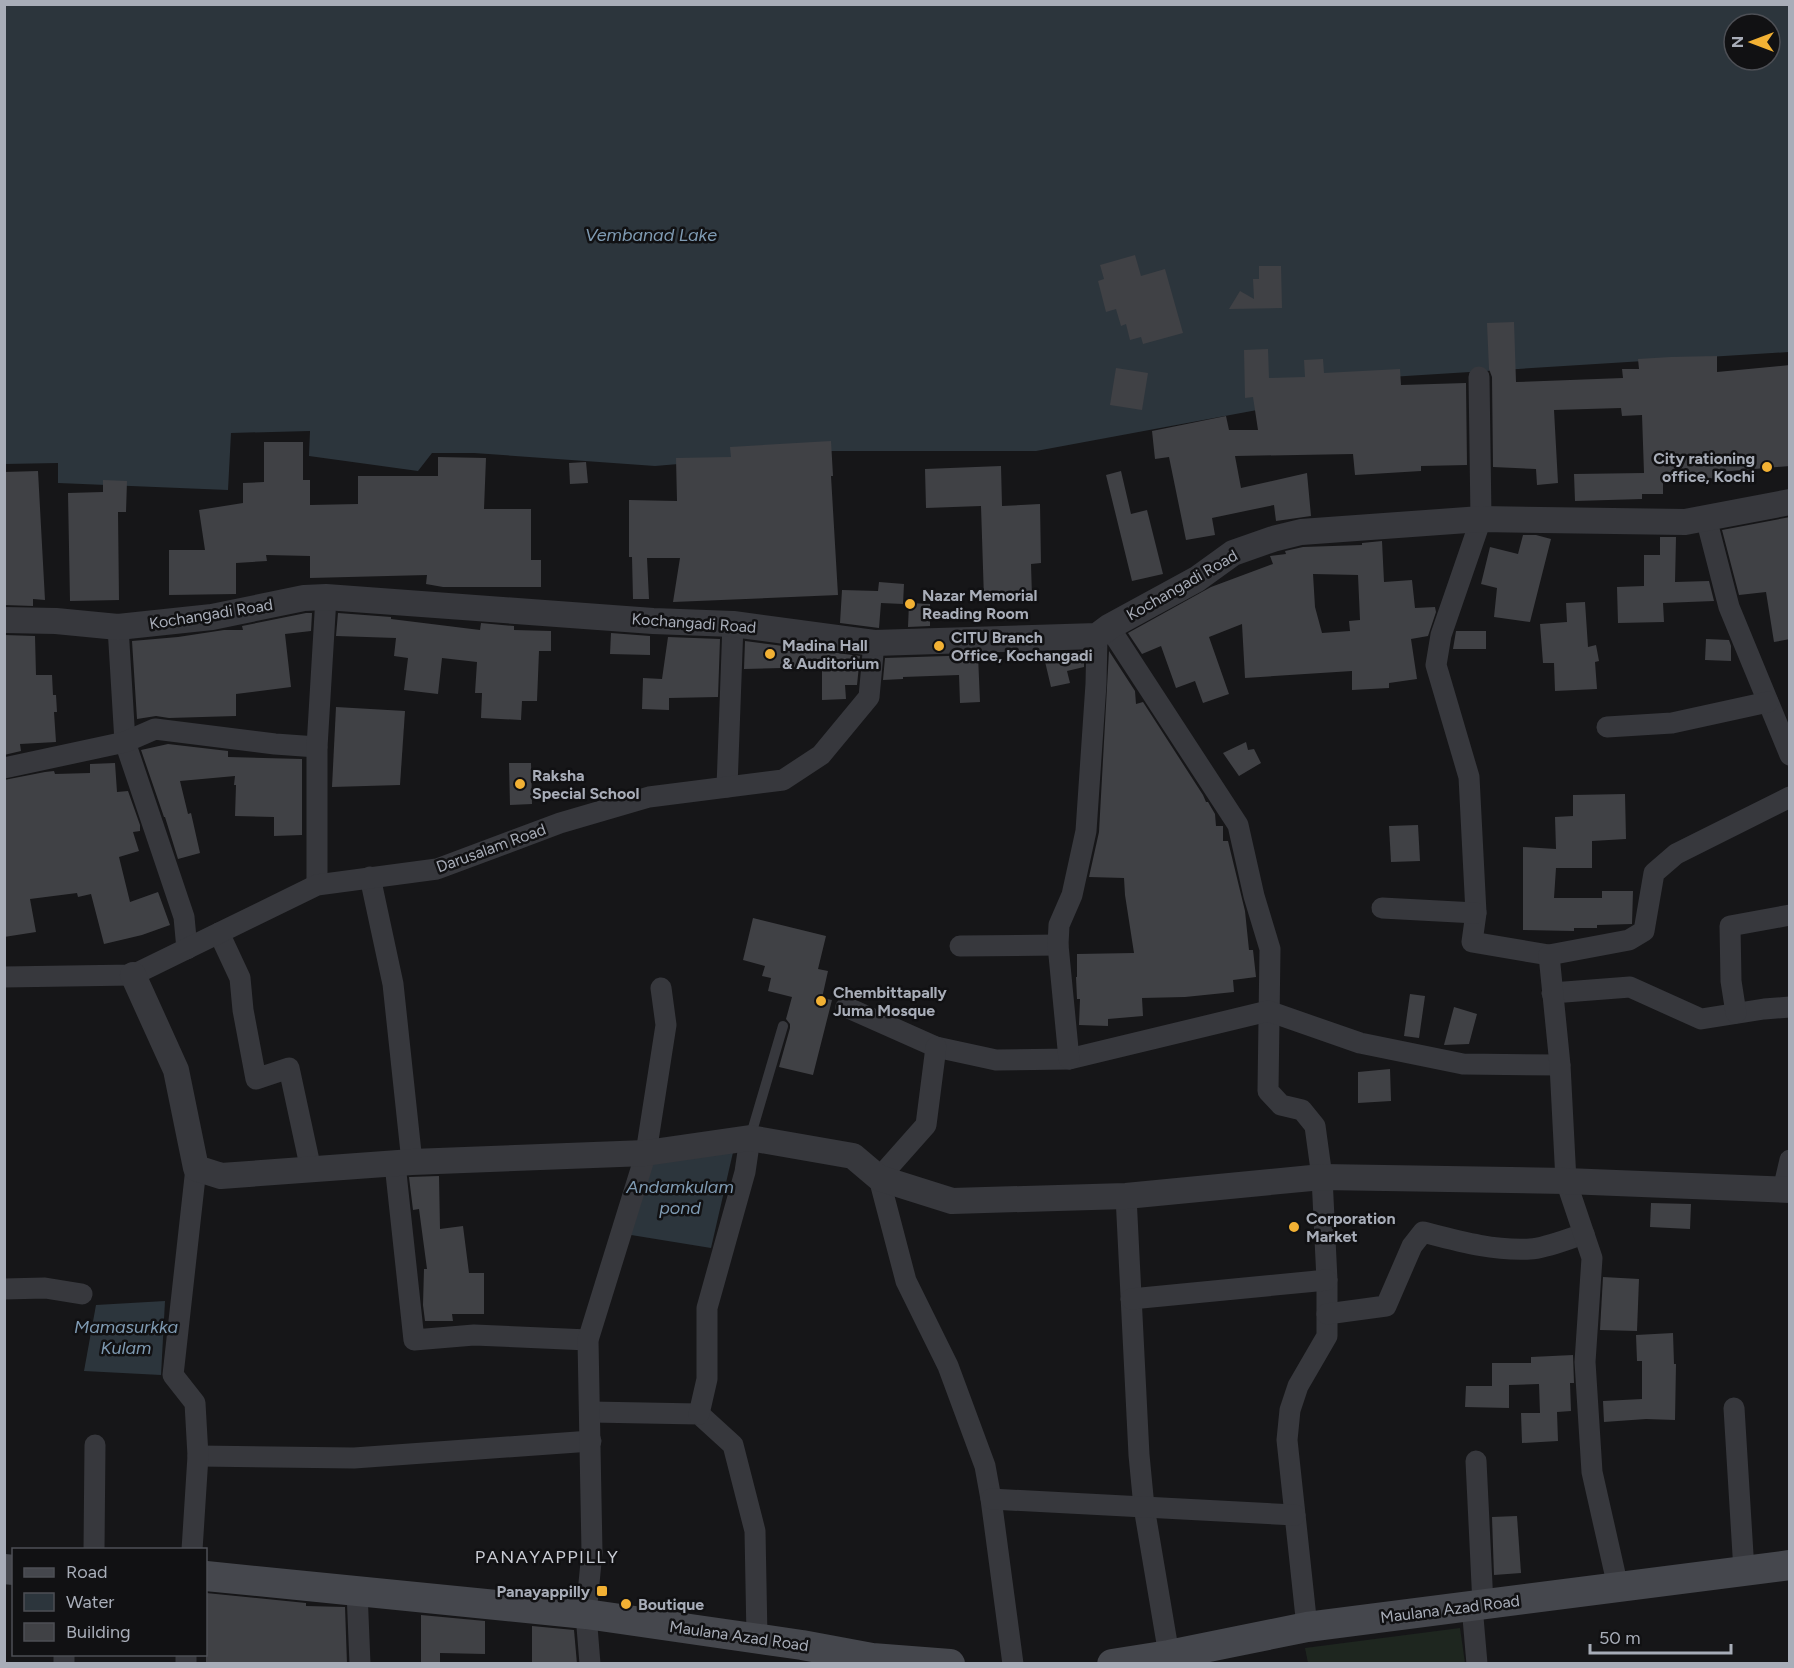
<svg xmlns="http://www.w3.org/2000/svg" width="1794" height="1668" font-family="Figtree,sans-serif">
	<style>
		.green { fill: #1e261f }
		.water { fill: #2c353c; fill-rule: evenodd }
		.building { fill: #404145; fill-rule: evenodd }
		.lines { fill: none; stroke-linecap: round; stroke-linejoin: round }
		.service { stroke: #37383d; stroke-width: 10 }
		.minor { stroke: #37383d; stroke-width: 21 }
		.tertiary { stroke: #37383d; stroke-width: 26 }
		.secondary { stroke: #45474d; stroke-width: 30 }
		.poi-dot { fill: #f2b134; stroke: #111113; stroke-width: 2 }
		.labels { text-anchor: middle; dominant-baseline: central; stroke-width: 5; stroke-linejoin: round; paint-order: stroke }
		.poi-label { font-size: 16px; font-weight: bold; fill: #a8adb8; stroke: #111113; text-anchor: start }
		.street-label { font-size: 16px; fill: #a8adb8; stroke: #111113 }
		.water-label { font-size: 18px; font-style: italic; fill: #7f9bb3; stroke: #111113 }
		.neighbourhood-label { font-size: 18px; letter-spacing: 1.5px; fill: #c9ccd4; stroke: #111113 }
	</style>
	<rect width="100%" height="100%" fill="#161618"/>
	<!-- green -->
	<path class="green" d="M 1460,1628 L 1465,1663 L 1308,1663 L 1305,1648 Z"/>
	<!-- water -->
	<g class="water">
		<path d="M 4,5 L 1789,5 L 1789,352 L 1310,382 L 1289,404 L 1036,451 L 833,451 L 655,466 L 474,453 L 432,453 L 418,471 L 309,456 L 310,431 L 231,433 L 228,490 L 58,483 L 58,463 L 5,464 ZM 1734,24 L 1770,24 L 1770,60 L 1734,60 Z"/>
		<path d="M 734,1148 L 711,1248 L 625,1234 L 649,1158 Z"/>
		<path d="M 165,1301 L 161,1375 L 84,1371 L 96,1305 Z"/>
	</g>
	<!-- building -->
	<g class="building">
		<path d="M 1135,255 L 1141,276 L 1165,269 L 1183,333 L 1143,344 L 1141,337 L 1130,340 L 1126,324 L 1121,326 L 1116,309 L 1106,312 L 1098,281 L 1104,279 L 1100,265 Z"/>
		<path d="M 1259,266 L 1281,266 L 1282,308 L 1229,309 L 1240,291 L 1254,299 L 1253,279 L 1259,279 Z"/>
		<path d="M 1514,322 L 1516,382 L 1623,378 L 1622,369 L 1639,369 L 1638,359 L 1671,357 L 1717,356 L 1717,372 L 1790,365 L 1790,466 L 1720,472 L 1720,478 L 1663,480 L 1663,494 L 1642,494 L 1642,499 L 1575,501 L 1574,474 L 1644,473 L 1642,415 L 1622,416 L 1621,408 L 1554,410 L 1558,483 L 1537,485 L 1536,469 L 1493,467 L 1492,377 L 1489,369 L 1487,323 Z"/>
		<path d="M 1268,349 L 1269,378 L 1305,377 L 1304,360 L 1323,359 L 1324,373 L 1400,369 L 1401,385 L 1466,383 L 1467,465 L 1421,466 L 1421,471 L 1355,475 L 1353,454 L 1235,456 L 1241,488 L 1307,473 L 1311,516 L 1276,521 L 1274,505 L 1212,518 L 1215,535 L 1186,540 L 1169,457 L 1155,459 L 1152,431 L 1226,416 L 1229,430 L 1258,430 L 1253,397 L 1245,398 L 1244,350 Z"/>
		<path d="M 1116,368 L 1148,373 L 1142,410 L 1110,405 Z"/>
		<path d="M 831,441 L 833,476 L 831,476 L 838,595 L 673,602 L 680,558 L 647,558 L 649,599 L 633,599 L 632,557 L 629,557 L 629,500 L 677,501 L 676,458 L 731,457 L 730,447 Z"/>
		<path d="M 264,442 L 303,442 L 303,480 L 310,480 L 310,505 L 358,504 L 358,476 L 438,476 L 438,457 L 486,458 L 484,509 L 531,509 L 531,560 L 541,560 L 541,587 L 443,587 L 426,584 L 427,575 L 310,578 L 310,556 L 266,555 L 267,561 L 236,563 L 236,594 L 169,595 L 169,550 L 205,550 L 199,510 L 243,503 L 243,483 L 264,482 Z"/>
		<path d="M 586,462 L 588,483 L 570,484 L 569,463 Z"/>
		<path d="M 1001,466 L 1002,506 L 1040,504 L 1041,563 L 1031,564 L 1032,597 L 984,599 L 981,506 L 926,508 L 925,469 Z"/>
		<path d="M 38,471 L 45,600 L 33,599 L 33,606 L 4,605 L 4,472 Z"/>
		<path d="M 1121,471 L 1131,514 L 1147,510 L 1163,574 L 1132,581 L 1106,475 Z"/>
		<path d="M 103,480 L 127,481 L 126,512 L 118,512 L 119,600 L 70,601 L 68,493 L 103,492 Z"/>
		<path d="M 1790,517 L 1790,639 L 1774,642 L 1766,592 L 1739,595 L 1722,530 Z"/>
		<path d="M 1523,535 L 1536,535 L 1551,539 L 1530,622 L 1494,617 L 1497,588 L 1481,584 L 1490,547 L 1518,554 Z"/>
		<path d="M 1660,537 L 1676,537 L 1675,582 L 1709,581 L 1714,601 L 1663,603 L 1664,622 L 1618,623 L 1617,587 L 1644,586 L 1644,555 L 1660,555 Z"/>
		<path d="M 1382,541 L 1384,582 L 1412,580 L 1415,608 L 1435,607 L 1436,612 L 1428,636 L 1411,639 L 1417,679 L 1389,683 L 1389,688 L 1352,690 L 1352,671 L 1245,678 L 1242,624 L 1209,637 L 1229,694 L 1203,703 L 1195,681 L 1176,688 L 1161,646 L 1142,654 L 1128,633 L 1211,587 L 1273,564 L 1270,556 L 1286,554 L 1285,551 L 1303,547 L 1362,545 L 1362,543 ZM 1313,574 L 1358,575 L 1360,620 L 1349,621 L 1350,631 L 1322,633 L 1315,607 Z"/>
		<path d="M 879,582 L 904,584 L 903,604 L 881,603 L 879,628 L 840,623 L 842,590 L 878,591 Z"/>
		<path d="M 1585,602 L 1588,647 L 1596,645 L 1599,661 L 1595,662 L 1597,689 L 1555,691 L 1554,663 L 1543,663 L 1540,624 L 1567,622 L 1566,603 Z"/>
		<path d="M 909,603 L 930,604 L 930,626 L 908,627 Z"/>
		<path d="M 306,613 L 312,613 L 311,631 L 285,634 L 291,687 L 236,694 L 236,716 L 169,718 L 156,716 L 137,719 L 132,641 L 178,637 L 224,630 L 243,630 L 242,626 Z"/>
		<path d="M 338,613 L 391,617 L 391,619 L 480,630 L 481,623 L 514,626 L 514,630 L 551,631 L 551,651 L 539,651 L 537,701 L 522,701 L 521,720 L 481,718 L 482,693 L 475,693 L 477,662 L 442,658 L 438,694 L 404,690 L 408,658 L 394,656 L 396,638 L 336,636 Z"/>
		<path d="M 1456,631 L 1486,631 L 1486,649 L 1453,649 Z"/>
		<path d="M 611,633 L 650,636 L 650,655 L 610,654 Z"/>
		<path d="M 4,635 L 35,636 L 36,675 L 52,675 L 53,695 L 56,695 L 57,712 L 54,712 L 56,742 L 20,744 L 21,751 L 4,755 Z"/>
		<path d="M 668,637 L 720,639 L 718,697 L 669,698 L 669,710 L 642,709 L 643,678 L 662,679 Z"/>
		<path d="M 1706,639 L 1729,640 L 1731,646 L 1731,661 L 1705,660 Z"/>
		<path d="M 745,641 L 860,656 L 857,685 L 845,685 L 846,699 L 822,700 L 822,667 L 744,669 Z"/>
		<path d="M 1084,651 L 1084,667 L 1067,671 L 1070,683 L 1051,687 L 1043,653 Z"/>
		<path d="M 1109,651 L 1135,691 L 1136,704 L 1143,702 L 1203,795 L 1206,802 L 1208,802 L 1215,814 L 1216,826 L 1223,826 L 1223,841 L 1228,841 L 1245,911 L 1249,950 L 1253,950 L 1256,977 L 1233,980 L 1234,992 L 1185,997 L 1142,998 L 1143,1016 L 1108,1019 L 1108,1026 L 1079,1025 L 1080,999 L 1077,999 L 1076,977 L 1077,977 L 1077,954 L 1134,953 L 1125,895 L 1124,878 L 1089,877 L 1099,832 Z"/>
		<path d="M 978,655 L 980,702 L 960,703 L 959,675 L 903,677 L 903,679 L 883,680 L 885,658 Z"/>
		<path d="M 336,707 L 405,711 L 400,785 L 332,787 Z"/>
		<path d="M 1246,742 L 1248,750 L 1254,749 L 1261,763 L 1239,776 L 1223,753 Z"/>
		<path d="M 168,744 L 228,751 L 228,757 L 302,759 L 302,835 L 274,836 L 274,817 L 235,816 L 236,785 L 234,785 L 235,776 L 180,781 L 188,814 L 191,813 L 200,853 L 178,859 L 165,817 L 164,817 L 141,750 Z"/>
		<path d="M 115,763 L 117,792 L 128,791 L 140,825 L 140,831 L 133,832 L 139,851 L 119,857 L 130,902 L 158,892 L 170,925 L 142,935 L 104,944 L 91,894 L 78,897 L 77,893 L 30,899 L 36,932 L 4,937 L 4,780 L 45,772 L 54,771 L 55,774 L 90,773 L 90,764 Z"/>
		<path d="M 509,763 L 531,763 L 532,804 L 510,805 Z"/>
		<path d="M 1625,794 L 1626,839 L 1592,841 L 1592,868 L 1556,868 L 1554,898 L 1602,898 L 1602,891 L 1633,891 L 1632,924 L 1597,925 L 1597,928 L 1574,928 L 1574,931 L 1523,930 L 1523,847 L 1556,849 L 1555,817 L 1573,816 L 1573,795 Z"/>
		<path d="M 1418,825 L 1420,861 L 1391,862 L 1389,826 Z"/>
		<path d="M 753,918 L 826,936 L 818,969 L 828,971 L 822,998 L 832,1000 L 813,1075 L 779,1067 L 790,1028 L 790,1024 L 786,1019 L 792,997 L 768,991 L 771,978 L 762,976 L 765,966 L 743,960 Z"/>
		<path d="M 1410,994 L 1425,996 L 1419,1038 L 1404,1036 Z"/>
		<path d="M 1454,1007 L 1477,1014 L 1469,1044 L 1444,1045 Z"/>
		<path d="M 1390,1069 L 1391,1101 L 1358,1103 L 1358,1072 Z"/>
		<path d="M 439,1176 L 440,1229 L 463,1226 L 469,1273 L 484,1273 L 484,1314 L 452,1314 L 453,1321 L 425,1321 L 423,1305 L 424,1269 L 427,1269 L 419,1209 L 413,1210 L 409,1177 Z"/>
		<path d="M 1651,1203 L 1691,1204 L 1690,1229 L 1650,1227 Z"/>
		<path d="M 1603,1277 L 1639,1279 L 1637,1331 L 1600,1330 Z"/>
		<path d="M 1673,1333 L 1674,1364 L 1676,1364 L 1675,1420 L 1646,1419 L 1604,1422 L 1603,1401 L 1642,1399 L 1642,1361 L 1637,1361 L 1636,1335 Z"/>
		<path d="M 1573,1355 L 1574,1383 L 1570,1383 L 1571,1411 L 1557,1412 L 1558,1441 L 1522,1443 L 1521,1413 L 1540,1413 L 1539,1384 L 1509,1385 L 1509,1408 L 1465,1407 L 1466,1386 L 1492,1386 L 1492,1363 L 1531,1363 L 1531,1357 Z"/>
		<path d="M 1517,1516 L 1521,1573 L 1494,1575 L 1492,1517 Z"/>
		<path d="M 206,1593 L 306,1603 L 306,1606 L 345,1607 L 347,1664 L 206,1664 Z"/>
		<path d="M 421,1615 L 485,1621 L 485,1654 L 440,1653 L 440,1664 L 421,1664 Z"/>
		<path d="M 532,1626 L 574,1630 L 577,1664 L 532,1664 Z"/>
	</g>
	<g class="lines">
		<!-- service -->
		<path class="service" d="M 750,1138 L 783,1026"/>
		<!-- minor -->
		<g class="minor">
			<path d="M 1479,377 L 1481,519 L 1441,635 L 1436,665 L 1469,777 L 1476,913 L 1472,942 L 1549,955"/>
			<path d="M 1706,518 L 1729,607 L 1790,755"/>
			<path d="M 118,627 L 125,742 L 184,917 L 187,949"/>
			<path d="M 1109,627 L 1238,825 L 1254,896 L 1270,949 L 1268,1091 L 1281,1105 L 1302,1110 L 1315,1126 L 1322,1177 L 1327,1280 L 1327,1336 L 1298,1386 L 1290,1410 L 1287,1440 L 1307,1627"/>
			<path d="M 1607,727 L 1672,723 L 1768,702"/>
			<path d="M 4,768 L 125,742 L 155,729 L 275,744 L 317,747"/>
			<path d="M 727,787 L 733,624"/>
			<path d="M 370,877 L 393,984 L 412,1162"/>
			<path d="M 317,885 L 317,747 L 326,597"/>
			<path d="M 1382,908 L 1476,913"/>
			<path d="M 219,933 L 240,978 L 243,1010 L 256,1079 L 289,1068 L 311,1170"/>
			<path d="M 960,946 L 1058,945"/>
			<path d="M 4,977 L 133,975 L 317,885 L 437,869 L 560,823 L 649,797 L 783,780 L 821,755 L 869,697 L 874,643"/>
			<path d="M 1552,993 L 1630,987 L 1701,1019 L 1764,1009 L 1790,1007"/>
			<path d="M 846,1007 L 936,1047 L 996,1060 L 1069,1059 L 1268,1011 L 1360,1043 L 1463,1064 L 1560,1065"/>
			<path d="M 1736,1013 L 1731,981 L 1730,926 L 1790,915"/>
			<path d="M 936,1047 L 926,1125 L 879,1178 L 906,1281 L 948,1366 L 985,1466 L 991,1499 L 1013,1664"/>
			<path d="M 1069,1059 L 1058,945 L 1059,925 L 1072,895 L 1086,831 L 1096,684 L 1097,636"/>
			<path d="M 395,1164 L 414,1340 L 474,1335 L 588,1340"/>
			<path d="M 1783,1190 L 1790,1160"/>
			<path d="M 1126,1196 L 1139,1455 L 1144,1507 L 1169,1655"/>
			<path d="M 4,1289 L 45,1288 L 82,1294"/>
			<path d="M 1131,1299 L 1327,1280"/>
			<path d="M 1327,1314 L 1386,1306 L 1412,1246 L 1423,1232 C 1458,1241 1493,1251 1530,1249 C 1547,1248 1567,1239 1584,1234"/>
			<path d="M 1734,1408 L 1744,1571"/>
			<path d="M 591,1412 L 699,1414 L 733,1445 L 755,1531 L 757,1638"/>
			<path d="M 699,1414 L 707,1379 L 707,1308 L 745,1172 L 750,1138"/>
			<path d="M 198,1456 L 354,1458 L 591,1441"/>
			<path d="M 1476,1461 L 1483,1605"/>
			<path d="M 991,1499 L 1295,1515"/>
			<path d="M 94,1550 L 95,1445"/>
			<path d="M 192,1550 L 198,1456 L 195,1403 L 173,1375 L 196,1168"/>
			<path d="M 1618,1587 L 1592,1472 L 1585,1362 L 1592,1258 L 1566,1181 L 1560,1065 L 1549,955 L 1629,940 L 1644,931 L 1654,873 L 1676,854 L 1790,797"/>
			<path d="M 357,1591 L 360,1664"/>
			<path d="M 1472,1606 L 1477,1664"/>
			<path d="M 64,1654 L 64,1664"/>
			<path d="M 186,1664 L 186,1654"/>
			<path d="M 590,1664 L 586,1614 L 592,1552 L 588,1340 L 646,1153 L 666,1025 L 661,988"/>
		</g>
		<!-- tertiary -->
		<g class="tertiary">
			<path d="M 4,620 L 56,621 L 118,627 L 212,617 L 304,598 L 326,597 L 653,621 L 733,624 L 874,643 L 1097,636 L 1109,627 L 1197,579 L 1233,553 L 1273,539 L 1301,532 L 1481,519 L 1685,522 L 1790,502"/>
			<path d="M 133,975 L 176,1070 L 196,1168 L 221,1176 L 412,1162 L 646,1153 L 750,1138 L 853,1156 L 879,1178 L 952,1201 L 1126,1196 L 1322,1177 L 1566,1181 L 1790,1190"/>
		</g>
		<!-- secondary -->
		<g class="secondary">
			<path d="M 4,1569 L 14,1570"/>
			<path d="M 206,1576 L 586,1614 L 802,1645 L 872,1658 L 950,1664"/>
			<path d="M 1112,1664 L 1169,1655 L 1307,1627 L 1790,1565"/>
		</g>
	</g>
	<!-- markers -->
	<g class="poi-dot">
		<circle cx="1767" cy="467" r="6"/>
		<circle cx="910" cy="604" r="6"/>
		<circle cx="939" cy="646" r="6"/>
		<circle cx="770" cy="654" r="6"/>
		<circle cx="520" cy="784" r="6"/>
		<circle cx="821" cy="1001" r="6"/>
		<circle cx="1294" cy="1227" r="6"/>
		<rect x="596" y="1585" width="12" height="12" rx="3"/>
		<circle cx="626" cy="1604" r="6"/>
	</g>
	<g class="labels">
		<!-- poi labels -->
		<g class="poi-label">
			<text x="1755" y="458" text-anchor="end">City rationing<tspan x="1755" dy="18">office, Kochi</tspan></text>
			<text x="922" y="595">Nazar Memorial<tspan x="922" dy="18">Reading Room</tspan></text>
			<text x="951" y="637">CITU Branch<tspan x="951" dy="18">Office, Kochangadi</tspan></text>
			<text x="782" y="645">Madina Hall<tspan x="782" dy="18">&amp; Auditorium</tspan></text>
			<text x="532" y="775">Raksha<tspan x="532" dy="18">Special School</tspan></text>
			<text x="833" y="992">Chembittapally<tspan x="833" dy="18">Juma Mosque</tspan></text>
			<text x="1306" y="1218">Corporation<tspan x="1306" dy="18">Market</tspan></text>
			<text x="590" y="1591" text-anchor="end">Panayappilly</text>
			<text x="638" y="1604">Boutique</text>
		</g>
		<!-- street labels -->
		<g class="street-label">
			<text transform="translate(1182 585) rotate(-30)">Kochangadi Road</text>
			<text transform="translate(211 614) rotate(-9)">Kochangadi Road</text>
			<text transform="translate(694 623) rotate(4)">Kochangadi Road</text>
			<text transform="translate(491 848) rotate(-20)">Darusalam Road</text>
			<text transform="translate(1450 1609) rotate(-7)">Maulana Azad Road</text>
			<text transform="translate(739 1636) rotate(8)">Maulana Azad Road</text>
		</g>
		<!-- water labels -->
		<g class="water-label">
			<text x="651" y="235">Vembanad Lake</text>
			<text x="680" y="1187">Andamkulam<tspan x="680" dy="21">pond</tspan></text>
			<text x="126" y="1327">Mamasurkka<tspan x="126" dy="21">Kulam</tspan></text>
		</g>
		<!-- neighbourhood labels -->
		<g class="neighbourhood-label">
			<text x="547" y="1557">PANAYAPPILLY</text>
		</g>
	</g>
	<!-- border -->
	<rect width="1794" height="1668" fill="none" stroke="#a8adb8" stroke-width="12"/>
	<!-- legend -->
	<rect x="12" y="1548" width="195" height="108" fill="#111113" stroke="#4d4f55" stroke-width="1.5"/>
	<rect x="24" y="1568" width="30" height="9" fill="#45474d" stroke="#4d4f55" stroke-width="1.5"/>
	<text x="66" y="1578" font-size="18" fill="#a8adb8">Road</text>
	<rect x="24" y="1593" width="30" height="18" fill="#2c353c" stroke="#4d4f55" stroke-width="1.5"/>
	<text x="66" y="1608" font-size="18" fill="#a8adb8">Water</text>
	<rect x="24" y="1623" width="30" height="18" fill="#404145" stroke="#4d4f55" stroke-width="1.5"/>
	<text x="66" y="1638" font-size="18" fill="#a8adb8">Building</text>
	<!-- north arrow -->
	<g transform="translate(1752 42) rotate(270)"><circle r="28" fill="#111113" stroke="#4d4f55" stroke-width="1.5"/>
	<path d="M0-4.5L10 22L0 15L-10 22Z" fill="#f2b134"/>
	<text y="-9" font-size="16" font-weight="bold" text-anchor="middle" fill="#a8adb8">N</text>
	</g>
	<!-- scale -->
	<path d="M1590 1644v9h141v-9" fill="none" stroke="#a8adb8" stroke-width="3"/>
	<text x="1599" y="1644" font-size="18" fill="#a8adb8" stroke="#111113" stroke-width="4.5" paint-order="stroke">50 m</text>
</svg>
